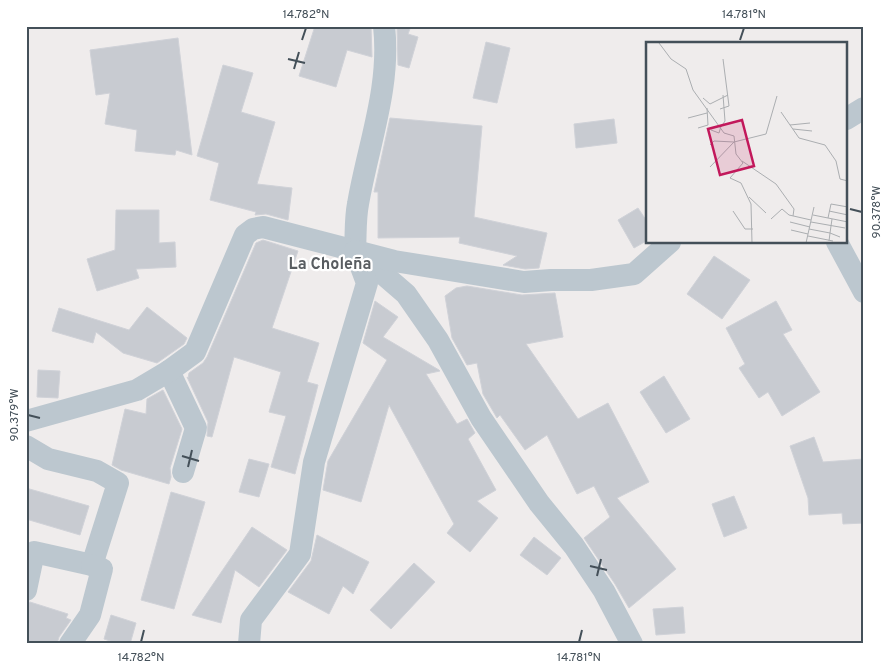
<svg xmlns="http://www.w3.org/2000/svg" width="890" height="670" font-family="Overpass,sans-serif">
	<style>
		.building { fill: #c8cbd1; stroke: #d0d2d8 }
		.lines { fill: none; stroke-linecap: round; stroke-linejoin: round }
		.street { stroke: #bcc7cf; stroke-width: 22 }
		.ticks { fill: none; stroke: #445059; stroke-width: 2 }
		.labels { text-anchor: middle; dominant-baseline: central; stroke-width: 4.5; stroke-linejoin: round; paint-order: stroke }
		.quarter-label { font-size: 16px; font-weight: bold; fill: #595d61; stroke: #fff }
		.inset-road { fill: none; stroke: #abaeb1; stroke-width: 1 }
		.view { fill: #c2185b; fill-opacity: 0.15; stroke: #c2185b; stroke-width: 2.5 }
		.inset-edge { fill: none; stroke: #445059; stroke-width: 2.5 }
		.neatline { fill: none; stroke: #445059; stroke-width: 2 }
		.ticks-label { font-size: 12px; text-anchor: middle; fill: #445059 }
	</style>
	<rect width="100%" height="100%" fill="#efecec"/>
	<!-- building -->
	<g class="building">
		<path d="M 315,26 L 371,26 L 372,57 L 347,50 L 336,87 L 299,76 Z"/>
		<path d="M 397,26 L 411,26 L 408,34 L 418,37 L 409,68 L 398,65 Z"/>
		<path d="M 178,38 L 192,155 L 176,150 L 175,155 L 135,151 L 137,130 L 105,124 L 110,93 L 96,95 L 90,50 Z"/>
		<path d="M 486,42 L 510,48 L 497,103 L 473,98 Z"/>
		<path d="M 223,65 L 253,73 L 241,112 L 275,122 L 257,184 L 292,188 L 288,220 L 266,214 L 255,215 L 256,212 L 210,200 L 219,163 L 197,156 Z"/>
		<path d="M 390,118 L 482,126 L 474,217 L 547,233 L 539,268 L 525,269 L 503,265 L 517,256 L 459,243 L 460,237 L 378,238 L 378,192 L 374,192 Z"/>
		<path d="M 614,119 L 617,143 L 576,148 L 574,124 Z"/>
		<path d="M 638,208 L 648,223 L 648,240 L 634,248 L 618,220 Z"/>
		<path d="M 116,210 L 159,210 L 159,243 L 175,242 L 176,267 L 136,269 L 139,278 L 97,291 L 87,259 L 115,250 Z"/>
		<path d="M 263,240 L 298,251 L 272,328 L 319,343 L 307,382 L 318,385 L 295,474 L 271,467 L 286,416 L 269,412 L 281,372 L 234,357 L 212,437 L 207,436 L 208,422 L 187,377 L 188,378 L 189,373 L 203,363 L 207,357 L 256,243 Z"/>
		<path d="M 714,256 L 750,280 L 722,319 L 687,294 Z"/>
		<path d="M 467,286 L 522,295 L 555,293 L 563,337 L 526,344 L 578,419 L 608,403 L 649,482 L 617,498 L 676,569 L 629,608 L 615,584 L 584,538 L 610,517 L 594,486 L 577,494 L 547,435 L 525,450 L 500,415 L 497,418 L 483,394 L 477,363 L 467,365 L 452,338 L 445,296 L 456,288 Z"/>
		<path d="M 375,301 L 398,317 L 383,337 L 439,370 L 440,371 L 426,374 L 457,424 L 467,419 L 475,433 L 468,439 L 496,490 L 477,501 L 498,518 L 470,552 L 447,533 L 454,524 L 389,405 L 361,502 L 323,490 L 328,461 L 387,360 L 363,343 Z"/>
		<path d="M 776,301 L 792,330 L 783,334 L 820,392 L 782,416 L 768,392 L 759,398 L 739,368 L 745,364 L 726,328 Z"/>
		<path d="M 147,307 L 187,338 L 184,344 L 157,363 L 123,353 L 96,332 L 93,343 L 52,331 L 59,308 L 129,330 Z"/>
		<path d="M 38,370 L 60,371 L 58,398 L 37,397 Z"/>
		<path d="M 664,376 L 690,419 L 666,433 L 640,392 Z"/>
		<path d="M 163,390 L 182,429 L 170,468 L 171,477 L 169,484 L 121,470 L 112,465 L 125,409 L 146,414 L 147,399 Z"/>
		<path d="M 814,437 L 823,462 L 864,459 L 864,523 L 843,524 L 842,513 L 809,515 L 808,498 L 790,446 Z"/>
		<path d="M 249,459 L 269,464 L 259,497 L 239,492 Z"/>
		<path d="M 26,488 L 89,506 L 80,535 L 26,519 Z"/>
		<path d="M 171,492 L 205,502 L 174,609 L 141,600 Z"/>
		<path d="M 734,496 L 747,528 L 724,537 L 712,504 Z"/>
		<path d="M 252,527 L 287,550 L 259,587 L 235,570 L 221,623 L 192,615 Z"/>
		<path d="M 317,535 L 369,562 L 353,594 L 343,586 L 329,614 L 288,592 L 311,561 Z"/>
		<path d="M 534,537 L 561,558 L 547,575 L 520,555 Z"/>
		<path d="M 414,563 L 435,582 L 391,629 L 370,610 Z"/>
		<path d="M 30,602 L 68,614 L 66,618 L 71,620 L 59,637 L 57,644 L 26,644 L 26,603 Z"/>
		<path d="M 683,607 L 685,633 L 656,635 L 653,609 Z"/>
		<path d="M 111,615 L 136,623 L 130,644 L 119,644 L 104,639 Z"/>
	</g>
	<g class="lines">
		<!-- street -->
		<g class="street">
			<path d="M 384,26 C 391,87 368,145 358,204 C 355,219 356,235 355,250 L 406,294 L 438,340 L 481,418 L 539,503 L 574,546 L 604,591 L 632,644"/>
			<path d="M 846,119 L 864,108"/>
			<path d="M 837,242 L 864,292"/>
			<path d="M 169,371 L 196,428 L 183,472"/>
			<path d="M 26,421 L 137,390 L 169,371 L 195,352 L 245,235 L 253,229 L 263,227 L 394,261 L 524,282 L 551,280 L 591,280 L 634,274 L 670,242"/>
			<path d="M 26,446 L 48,459 L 97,471 L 118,483 L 92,565 L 34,552 L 26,590"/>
			<path d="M 70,644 L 90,615 L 102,569 L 92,565"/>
			<path d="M 249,644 L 251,620 L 300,554 L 314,462 L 367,283 L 355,251"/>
		</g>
	</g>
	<!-- ticks -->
	<path class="ticks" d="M 302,40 L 306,28M 740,40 L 744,28M 288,59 L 305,63M 294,69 L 299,52M 850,209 L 862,212M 28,415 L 40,418M 182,456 L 199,461M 188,467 L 192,450M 590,566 L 607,570M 597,576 L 601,559M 141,642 L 144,630M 579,642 L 582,630"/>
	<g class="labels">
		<!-- quarter labels -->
		<g class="quarter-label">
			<text x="330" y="265">La Choleña</text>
		</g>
	</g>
	<!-- overview -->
	<g transform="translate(646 42)">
		<rect width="201" height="201" fill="#efecec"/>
		<path class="inset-road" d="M 13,1 L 25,17 L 40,27 L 47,48 L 78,91 L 88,94 L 90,112 L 97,121 L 84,136 L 95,141 L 105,162 L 106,201M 57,56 L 64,62 L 82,53M 74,67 L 83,64 L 77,17M 135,70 L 153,96 L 179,103 L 190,119 L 194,137 L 202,139M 42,76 L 61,71M 144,83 L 164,81M 75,85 L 79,79 L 77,53M 52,86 L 62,83 L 61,66M 147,87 L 166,89M 65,88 L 73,91 L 75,84M 64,103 L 68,99 L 88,100M 96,119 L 130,142 L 148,167 L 147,174M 64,125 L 88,100 L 120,92 L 131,54M 103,155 L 120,171M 87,169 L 99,187 L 107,187M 183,169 L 202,173M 167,173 L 202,180M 182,176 L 185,162 L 202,165M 125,177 L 136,167 L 143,173 L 165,178M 144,180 L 164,185M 165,180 L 199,186M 163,187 L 184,191 L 186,177M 145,188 L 162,192M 162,194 L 187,199M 183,199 L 184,191 L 194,195M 160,201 L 168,165"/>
		<path class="view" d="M 96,78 L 108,124 L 74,133 L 62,87 Z"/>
		<rect width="201" height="201" class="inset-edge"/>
	</g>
	<!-- border -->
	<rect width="890" height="670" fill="none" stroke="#ffffff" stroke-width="55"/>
	<rect x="28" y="28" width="834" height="614" class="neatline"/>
	<g class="ticks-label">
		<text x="306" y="18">14.782°N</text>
		<text x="744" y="18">14.781°N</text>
		<text transform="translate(876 212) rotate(-90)" y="4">90.378°W</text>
		<text transform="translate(14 415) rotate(-90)" y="4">90.379°W</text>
		<text x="141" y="661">14.782°N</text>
		<text x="579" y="661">14.781°N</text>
	</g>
</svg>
